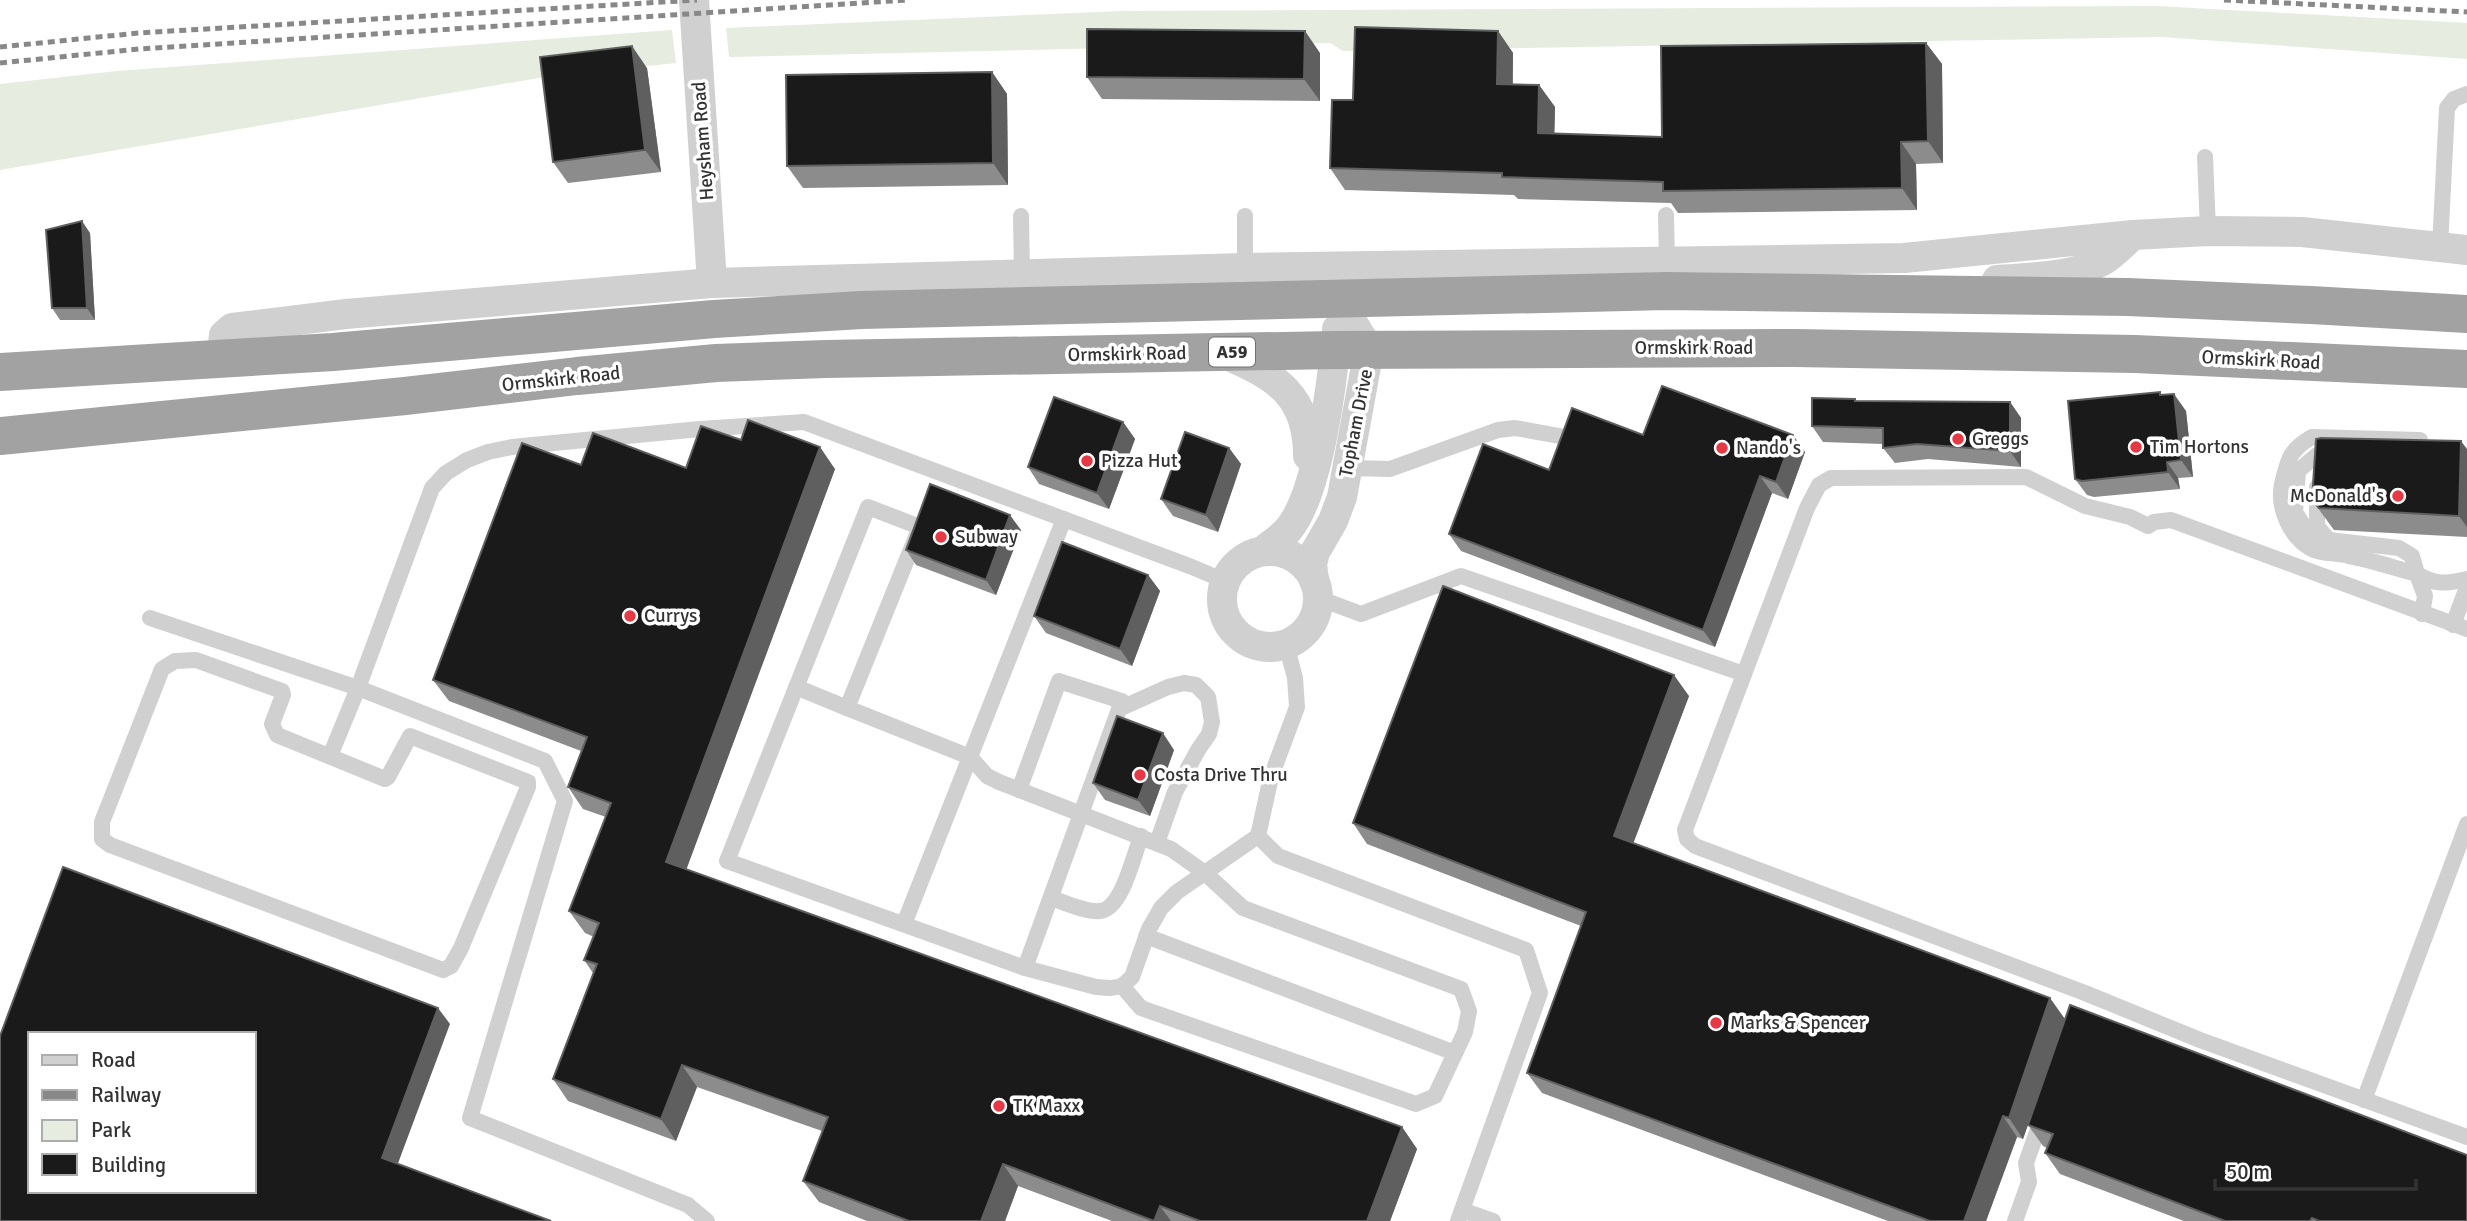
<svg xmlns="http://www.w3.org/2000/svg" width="2467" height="1221" font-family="Signika,sans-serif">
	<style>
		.green { fill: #e6ecdf }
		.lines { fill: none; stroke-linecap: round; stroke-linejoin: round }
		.service { stroke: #d0d0d0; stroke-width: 16 }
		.minor { stroke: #d0d0d0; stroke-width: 30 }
		.trunk { stroke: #a2a2a2; stroke-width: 38 }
		.rail { stroke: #888; stroke-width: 5; stroke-dasharray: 7 5; stroke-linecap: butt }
		.wall { fill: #8c8c8c }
		.shaded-wall { fill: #5f5f5f }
		.building { fill: #1a1a1a; stroke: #5f5f5f; stroke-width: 2; fill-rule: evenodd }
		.poi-dot { fill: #e63946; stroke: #fff; stroke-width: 2.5 }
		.labels { text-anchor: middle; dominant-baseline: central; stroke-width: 7; stroke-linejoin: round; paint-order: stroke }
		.shield { fill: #fff; stroke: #707070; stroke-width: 2 }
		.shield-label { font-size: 18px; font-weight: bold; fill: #333 }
		.street-label { font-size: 19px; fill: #333; stroke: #fff }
		.poi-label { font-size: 19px; fill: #333; stroke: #fff; text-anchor: start }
	</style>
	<rect width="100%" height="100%" fill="#fff"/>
	<!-- green -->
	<g class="green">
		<path d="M 2157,6 L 2467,23 L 2467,59 L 2162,37 L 1343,51 L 1330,43 L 729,57 L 726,28 L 1123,11 Z"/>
		<path d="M 672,30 L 676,63 L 550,76 L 0,170 L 0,84 L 117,71 Z"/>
	</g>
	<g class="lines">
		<!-- service -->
		<g class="service">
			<path d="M 2205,157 L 2208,231"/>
			<path d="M 1666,215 L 1667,262"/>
			<path d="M 1021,216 L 1022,274"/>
			<path d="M 2440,247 L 2447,108 L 2454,99 L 2467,94"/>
			<path d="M 1245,268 L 1245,216"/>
			<path d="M 2420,440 L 2312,437 C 2289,450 2288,460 2282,484 C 2277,507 2290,538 2312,549 C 2322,554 2338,553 2349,556 C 2372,560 2394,568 2417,574 L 2425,596 L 2422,614"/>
			<path d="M 2332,450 L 2317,455 L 2298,471 L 2295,512 L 2307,531 L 2329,540 L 2399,548 L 2412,556 L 2417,574 C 2436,585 2445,584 2467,579"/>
			<path d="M 1348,468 L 1390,469 L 1498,430 L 1515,428 L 1565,437"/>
			<path d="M 2317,487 L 2317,526 L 2327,538"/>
			<path d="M 1064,519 L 970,757 L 847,708 L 920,527 L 868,507 L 727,861 L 1025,968 L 1096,987 L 1111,988 L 1122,986 L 1132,977 L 1149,929 L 1161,908 L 1177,892 L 1258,836"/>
			<path d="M 1318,598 L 1361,614 L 1461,576 L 1744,674"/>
			<path d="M 150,618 L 358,688 L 545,761 L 565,801 L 470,1118 L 688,1205 L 707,1221"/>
			<path d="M 2453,625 L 2467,587"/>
			<path d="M 2467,629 L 2171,520 L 2154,522 L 2148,526 L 2130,517 L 2085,506 L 2026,477 L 1831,478 L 1819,485 L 1807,508 L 1685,830 L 1687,839 L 1695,846 L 2085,993 L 2200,1040 L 2467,1137"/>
			<path d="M 1286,644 L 1295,678 L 1297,707 L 1271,777 L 1258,836 L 1278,856 L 1526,950 L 1540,993 L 1458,1221"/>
			<path d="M 196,660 L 282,691 L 283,695 L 272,724 L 277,735 L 385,779 L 388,777 L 410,736 L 528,782 L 528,787 L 461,948 L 451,966 L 443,970 L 110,845 L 102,839 L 102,822 L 162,669 L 175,661 Z"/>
			<path d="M 796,687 L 847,708"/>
			<path d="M 1119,709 L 1168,687 L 1184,683 L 1196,685 L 1208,697 L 1212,722 L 1209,734 L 1198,750 L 1175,792 L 1157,843"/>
			<path d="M 330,756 L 358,688 L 432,488 L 446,473 L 467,460 L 488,452 L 512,447 L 700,429 L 804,422 L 1192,567 L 1225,581"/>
			<path d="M 1019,790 L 1059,681 L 1122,701 L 1025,968"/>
			<path d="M 1051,898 C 1063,902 1088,913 1100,911 C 1122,909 1134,855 1141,836"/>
			<path d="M 904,924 L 970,757 L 987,776 L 999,782 L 1171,849 L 1205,873 L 1243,908 L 1461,989 L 1469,1011 L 1465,1032 L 1435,1096 L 1416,1104 L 1141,1008 L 1122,986"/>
			<path d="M 1146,936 L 1455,1053"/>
			<path d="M 2364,1100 L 2467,824"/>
			<path d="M 1462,1210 L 1493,1221"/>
			<path d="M 2015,1221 L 2029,1182 L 2026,1163 L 2042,1118"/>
		</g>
		<!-- minor -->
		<g class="minor">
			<path d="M 694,0 L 712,283"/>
			<path d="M 1997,280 C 2032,277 2073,278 2104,260 C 2114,254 2124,243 2133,235"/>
			<path d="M 1225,354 C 1277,377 1308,395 1308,456"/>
			<path d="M 221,360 L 224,335 L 232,328 L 346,314 L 712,283 L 1245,268 L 1904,258 L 2133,235 L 2208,231 L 2302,232 L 2467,250"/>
			<circle cx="1270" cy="599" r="48"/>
			<path d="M 1263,551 C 1271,544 1281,538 1288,530 C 1319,494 1333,377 1337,329"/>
			<path d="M 1314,580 L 1312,564 L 1315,552 L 1333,521 L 1342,497 L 1369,350 L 1339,300"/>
		</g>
		<!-- trunk -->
		<g class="trunk">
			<path d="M 0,372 L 333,352 L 714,319 L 861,310 L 1667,291 L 2128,297 L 2311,305 L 2467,314"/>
			<path d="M 0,436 L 405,396 L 577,376 L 716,363 L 826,359 L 1335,350 L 1795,348 L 2135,354 L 2467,369"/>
		</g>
		<!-- rail -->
		<g class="rail">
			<path d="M 2224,0 L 2467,12"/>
			<path d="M 0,47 L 138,33 L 697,0"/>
			<path d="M 0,63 L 139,49 L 907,0"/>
		</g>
	</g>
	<!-- wall -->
	<g class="wall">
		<path d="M 1498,31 L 1513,53 L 1513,84 L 1539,85 L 1555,107 L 1554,134 L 1662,137 L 1926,43 L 1942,64 L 1943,163 L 1916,164 L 1917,210 L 1678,213 L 1671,203 L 1518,199 L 1514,195 L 1345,190 L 1330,168 L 1353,100 Z"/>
		<path d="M 1320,53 L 1320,101 L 1102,99 L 1087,77 Z"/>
		<path d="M 647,68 L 661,172 L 568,183 L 553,162 Z"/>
		<path d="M 992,72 L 1007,94 L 1008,185 L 803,188 L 787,166 Z"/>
		<path d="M 90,233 L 95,320 L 60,320 L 52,308 Z"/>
		<path d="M 2160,392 L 2162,395 L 2186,411 L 2193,477 L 2178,478 L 2180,489 L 2094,497 L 2087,495 L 2075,479 Z"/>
		<path d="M 1855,399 L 1857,401 L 2010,402 L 2021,418 L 2021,467 L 1928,459 L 1895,463 L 1883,448 L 1883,444 L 1823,442 L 1812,426 Z"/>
		<path d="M 1123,422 L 1135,439 L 1109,509 L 1039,484 L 1028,467 Z"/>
		<path d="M 1643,435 L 1793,435 L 1805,452 L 1788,499 L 1772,493 L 1715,647 L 1461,551 L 1449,534 L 1549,470 Z"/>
		<path d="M 741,440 L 835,469 L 686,869 L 1402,1127 L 1417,1149 L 1390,1221 L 1112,1221 L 1018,1186 L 1005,1221 L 867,1221 L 819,1202 L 803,1181 L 822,1131 L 697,1087 L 676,1141 L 568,1101 L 553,1079 L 593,973 L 584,960 L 594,937 L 585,933 L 569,911 L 606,817 L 583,809 L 568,787 L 581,751 L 449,701 L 433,680 L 581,465 L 686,468 Z"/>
		<path d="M 1229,448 L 1241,464 L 1218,532 L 1173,516 L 1161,499 Z"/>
		<path d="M 2467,449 L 2467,537 L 2334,530 L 2312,500 Z"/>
		<path d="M 1021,530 L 996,595 L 916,565 L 906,550 Z"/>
		<path d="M 1148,575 L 1160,591 L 1132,666 L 1046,633 L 1034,616 Z"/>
		<path d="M 1689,696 L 1633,844 L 2065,1019 L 2023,1139 L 2017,1137 L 1986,1221 L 1888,1221 L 1542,1093 L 1527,1073 L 1581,926 L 1367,844 L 1353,823 Z"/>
		<path d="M 1174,750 L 1150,816 L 1105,800 L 1093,783 Z"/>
		<path d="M 2028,1125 L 2467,1221 L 2184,1221 L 2060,1174 L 2045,1153 L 2047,1148 L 2043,1146 Z"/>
	</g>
	<!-- shaded-wall -->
	<g class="shaded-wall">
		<path d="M 1305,31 L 1320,53 L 1320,101 L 1304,79 Z"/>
		<path d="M 1498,31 L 1513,53 L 1512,105 L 1497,84 Z"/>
		<path d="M 1926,43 L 1942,64 L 1943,163 L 1928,141 Z"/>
		<path d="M 632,46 L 647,68 L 661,172 L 645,150 Z"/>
		<path d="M 992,72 L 1007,94 L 1008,185 L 993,163 Z"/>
		<path d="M 1539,85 L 1555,107 L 1554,155 L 1538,133 Z"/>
		<path d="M 1901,142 L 1916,164 L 1917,210 L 1902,188 Z"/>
		<path d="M 82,221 L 90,233 L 95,320 L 87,308 Z"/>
		<path d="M 2174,394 L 2186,411 L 2193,477 L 2181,460 Z"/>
		<path d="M 2010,402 L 2021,418 L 2021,467 L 2010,451 Z"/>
		<path d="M 1123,422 L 1135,439 L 1109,509 L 1097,493 Z"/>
		<path d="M 1793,435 L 1805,452 L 1788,499 L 1776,482 Z"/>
		<path d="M 2461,441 L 2467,449 L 2467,527 L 2459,516 Z"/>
		<path d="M 820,447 L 835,469 L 681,884 L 666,862 Z"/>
		<path d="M 1229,448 L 1241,464 L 1218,532 L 1206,515 Z"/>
		<path d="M 2167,462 L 2178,478 L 2180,489 L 2168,472 Z"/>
		<path d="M 1760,476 L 1772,493 L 1715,647 L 1703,630 Z"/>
		<path d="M 1010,515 L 1021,530 L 996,595 L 986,580 Z"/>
		<path d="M 1148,575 L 1160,591 L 1132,666 L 1120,649 Z"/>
		<path d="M 1674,675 L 1689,696 L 1628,857 L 1614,836 Z"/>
		<path d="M 1163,733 L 1174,750 L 1150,816 L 1138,800 Z"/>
		<path d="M 2050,998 L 2065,1019 L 2023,1139 L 2009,1118 Z"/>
		<path d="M 438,1008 L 450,1024 L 394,1174 L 382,1158 Z"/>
		<path d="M 682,1065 L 697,1087 L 676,1141 L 661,1119 Z"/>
		<path d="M 2003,1116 L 2017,1137 L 1986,1221 L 1964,1221 Z"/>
		<path d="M 1402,1127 L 1417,1149 L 1390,1221 L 1367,1221 Z"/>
		<path d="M 1003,1164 L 1018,1186 L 1005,1221 L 981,1221 Z"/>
		<path d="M 1160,1206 L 1171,1221 L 1154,1221 Z"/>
	</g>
	<!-- building -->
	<g class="building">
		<path d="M 1355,27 L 1498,31 L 1497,84 L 1539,85 L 1538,133 L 1662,137 L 1661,46 L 1926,43 L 1928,141 L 1901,142 L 1902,188 L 1663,191 L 1663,182 L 1502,177 L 1502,173 L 1330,168 L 1332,100 L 1353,100 Z"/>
		<path d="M 1087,29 L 1305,31 L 1304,79 L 1087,77 Z"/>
		<path d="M 632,46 L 645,150 L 553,162 L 540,57 Z"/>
		<path d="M 992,72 L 993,163 L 787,166 L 786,75 Z"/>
		<path d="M 82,221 L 87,308 L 52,308 L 46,230 Z"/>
		<path d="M 1662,386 L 1793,435 L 1776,482 L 1760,476 L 1703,630 L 1449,534 L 1483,444 L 1549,470 L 1572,408 L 1643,435 Z"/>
		<path d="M 2160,392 L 2160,395 L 2174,394 L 2181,460 L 2167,462 L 2168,472 L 2082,481 L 2075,479 L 2068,401 Z"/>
		<path d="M 1054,397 L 1123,422 L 1097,493 L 1028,467 Z"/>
		<path d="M 1812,398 L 1855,399 L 1855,401 L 2010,402 L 2010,451 L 1917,444 L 1883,448 L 1883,428 L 1812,426 Z"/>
		<path d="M 748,420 L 820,447 L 666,862 L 1402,1127 L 1367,1221 L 1200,1221 L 1160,1206 L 1154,1221 L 1003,1164 L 981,1221 L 909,1221 L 803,1181 L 828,1117 L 682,1065 L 661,1119 L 553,1079 L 597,964 L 584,960 L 599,923 L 569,911 L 611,803 L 568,787 L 587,737 L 433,680 L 522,443 L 581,465 L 593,433 L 686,468 L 701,426 L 741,440 Z"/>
		<path d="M 1185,432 L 1229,448 L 1206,515 L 1161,499 Z"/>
		<path d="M 2321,438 L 2461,441 L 2459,516 L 2319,508 L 2312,500 L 2316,439 Z"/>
		<path d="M 930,484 L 1010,515 L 986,580 L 906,550 Z"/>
		<path d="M 1062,542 L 1148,575 L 1120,649 L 1034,616 Z"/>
		<path d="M 1443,586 L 1674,675 L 1614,836 L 2050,998 L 2009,1118 L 2003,1116 L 1964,1221 L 1930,1221 L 1527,1073 L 1586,912 L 1353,823 Z"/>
		<path d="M 1117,716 L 1163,733 L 1138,800 L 1093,783 Z"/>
		<path d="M 63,867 L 438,1008 L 382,1158 L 551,1221 L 0,1221 L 0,1036 ZM 30,1034 L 254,1034 L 254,1191 L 30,1191 Z"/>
		<path d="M 2070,1005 L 2467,1155 L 2467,1221 L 2319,1221 L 2312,1218 L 2310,1221 L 2225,1221 L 2045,1153 L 2053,1134 L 2028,1125 Z"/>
	</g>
	<!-- markers -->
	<g class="poi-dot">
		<circle cx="1958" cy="439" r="7"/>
		<circle cx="2136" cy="447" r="7"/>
		<circle cx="1722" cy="448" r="7"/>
		<circle cx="1087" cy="461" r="7"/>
		<circle cx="2398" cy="496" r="7"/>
		<circle cx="941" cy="537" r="7"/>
		<circle cx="630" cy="616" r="7"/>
		<circle cx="1140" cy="775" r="7"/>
		<circle cx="1716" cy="1023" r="7"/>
		<circle cx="999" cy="1106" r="7"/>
	</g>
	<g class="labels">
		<!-- shield labels -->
		<rect class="shield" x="1209" y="337.5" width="46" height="29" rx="5"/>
		<g class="shield-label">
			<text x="1232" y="352">A59</text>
		</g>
		<!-- street labels -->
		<g class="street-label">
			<text transform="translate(703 141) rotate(-94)">Heysham Road</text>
			<text x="1694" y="348">Ormskirk Road</text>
			<text transform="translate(1127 354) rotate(-1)">Ormskirk Road</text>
			<text transform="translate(2261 360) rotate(3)">Ormskirk Road</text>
			<text transform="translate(561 379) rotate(-6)">Ormskirk Road</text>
			<text transform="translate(1356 423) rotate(-79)">Topham Drive</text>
		</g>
		<!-- poi labels -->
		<g class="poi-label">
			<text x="1972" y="439">Greggs</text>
			<text x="2150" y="447">Tim Hortons</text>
			<text x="1736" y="448">Nando's</text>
			<text x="1101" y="461">Pizza Hut</text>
			<text x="2384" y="496" text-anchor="end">McDonald's</text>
			<text x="955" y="537">Subway</text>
			<text x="644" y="616">Currys</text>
			<text x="1154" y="775">Costa Drive Thru</text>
			<text x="1730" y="1023">Marks &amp; Spencer</text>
			<text x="1013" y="1106">TK Maxx</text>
		</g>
	</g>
	<!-- legend -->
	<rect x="28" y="1032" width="228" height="161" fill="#ffffff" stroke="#adadad" stroke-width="2"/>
	<rect x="42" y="1055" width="35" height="10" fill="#d0d0d0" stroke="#adadad" stroke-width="2"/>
	<text x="91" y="1067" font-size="21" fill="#333333">Road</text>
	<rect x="42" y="1090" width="35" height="10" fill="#888888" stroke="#adadad" stroke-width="2"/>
	<text x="91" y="1102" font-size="21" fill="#333333">Railway</text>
	<rect x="42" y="1120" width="35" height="21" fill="#e6ecdf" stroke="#adadad" stroke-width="2"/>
	<text x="91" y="1137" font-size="21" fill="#333333">Park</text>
	<rect x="42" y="1154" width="35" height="21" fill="#1a1a1a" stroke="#adadad" stroke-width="2"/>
	<text x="91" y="1172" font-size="21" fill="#333333">Building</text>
	<!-- scale -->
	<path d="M2215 1179v10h201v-10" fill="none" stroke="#333333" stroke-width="3.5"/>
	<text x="2226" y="1179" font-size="21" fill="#333333" stroke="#ffffff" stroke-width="5" paint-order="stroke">50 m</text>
</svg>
